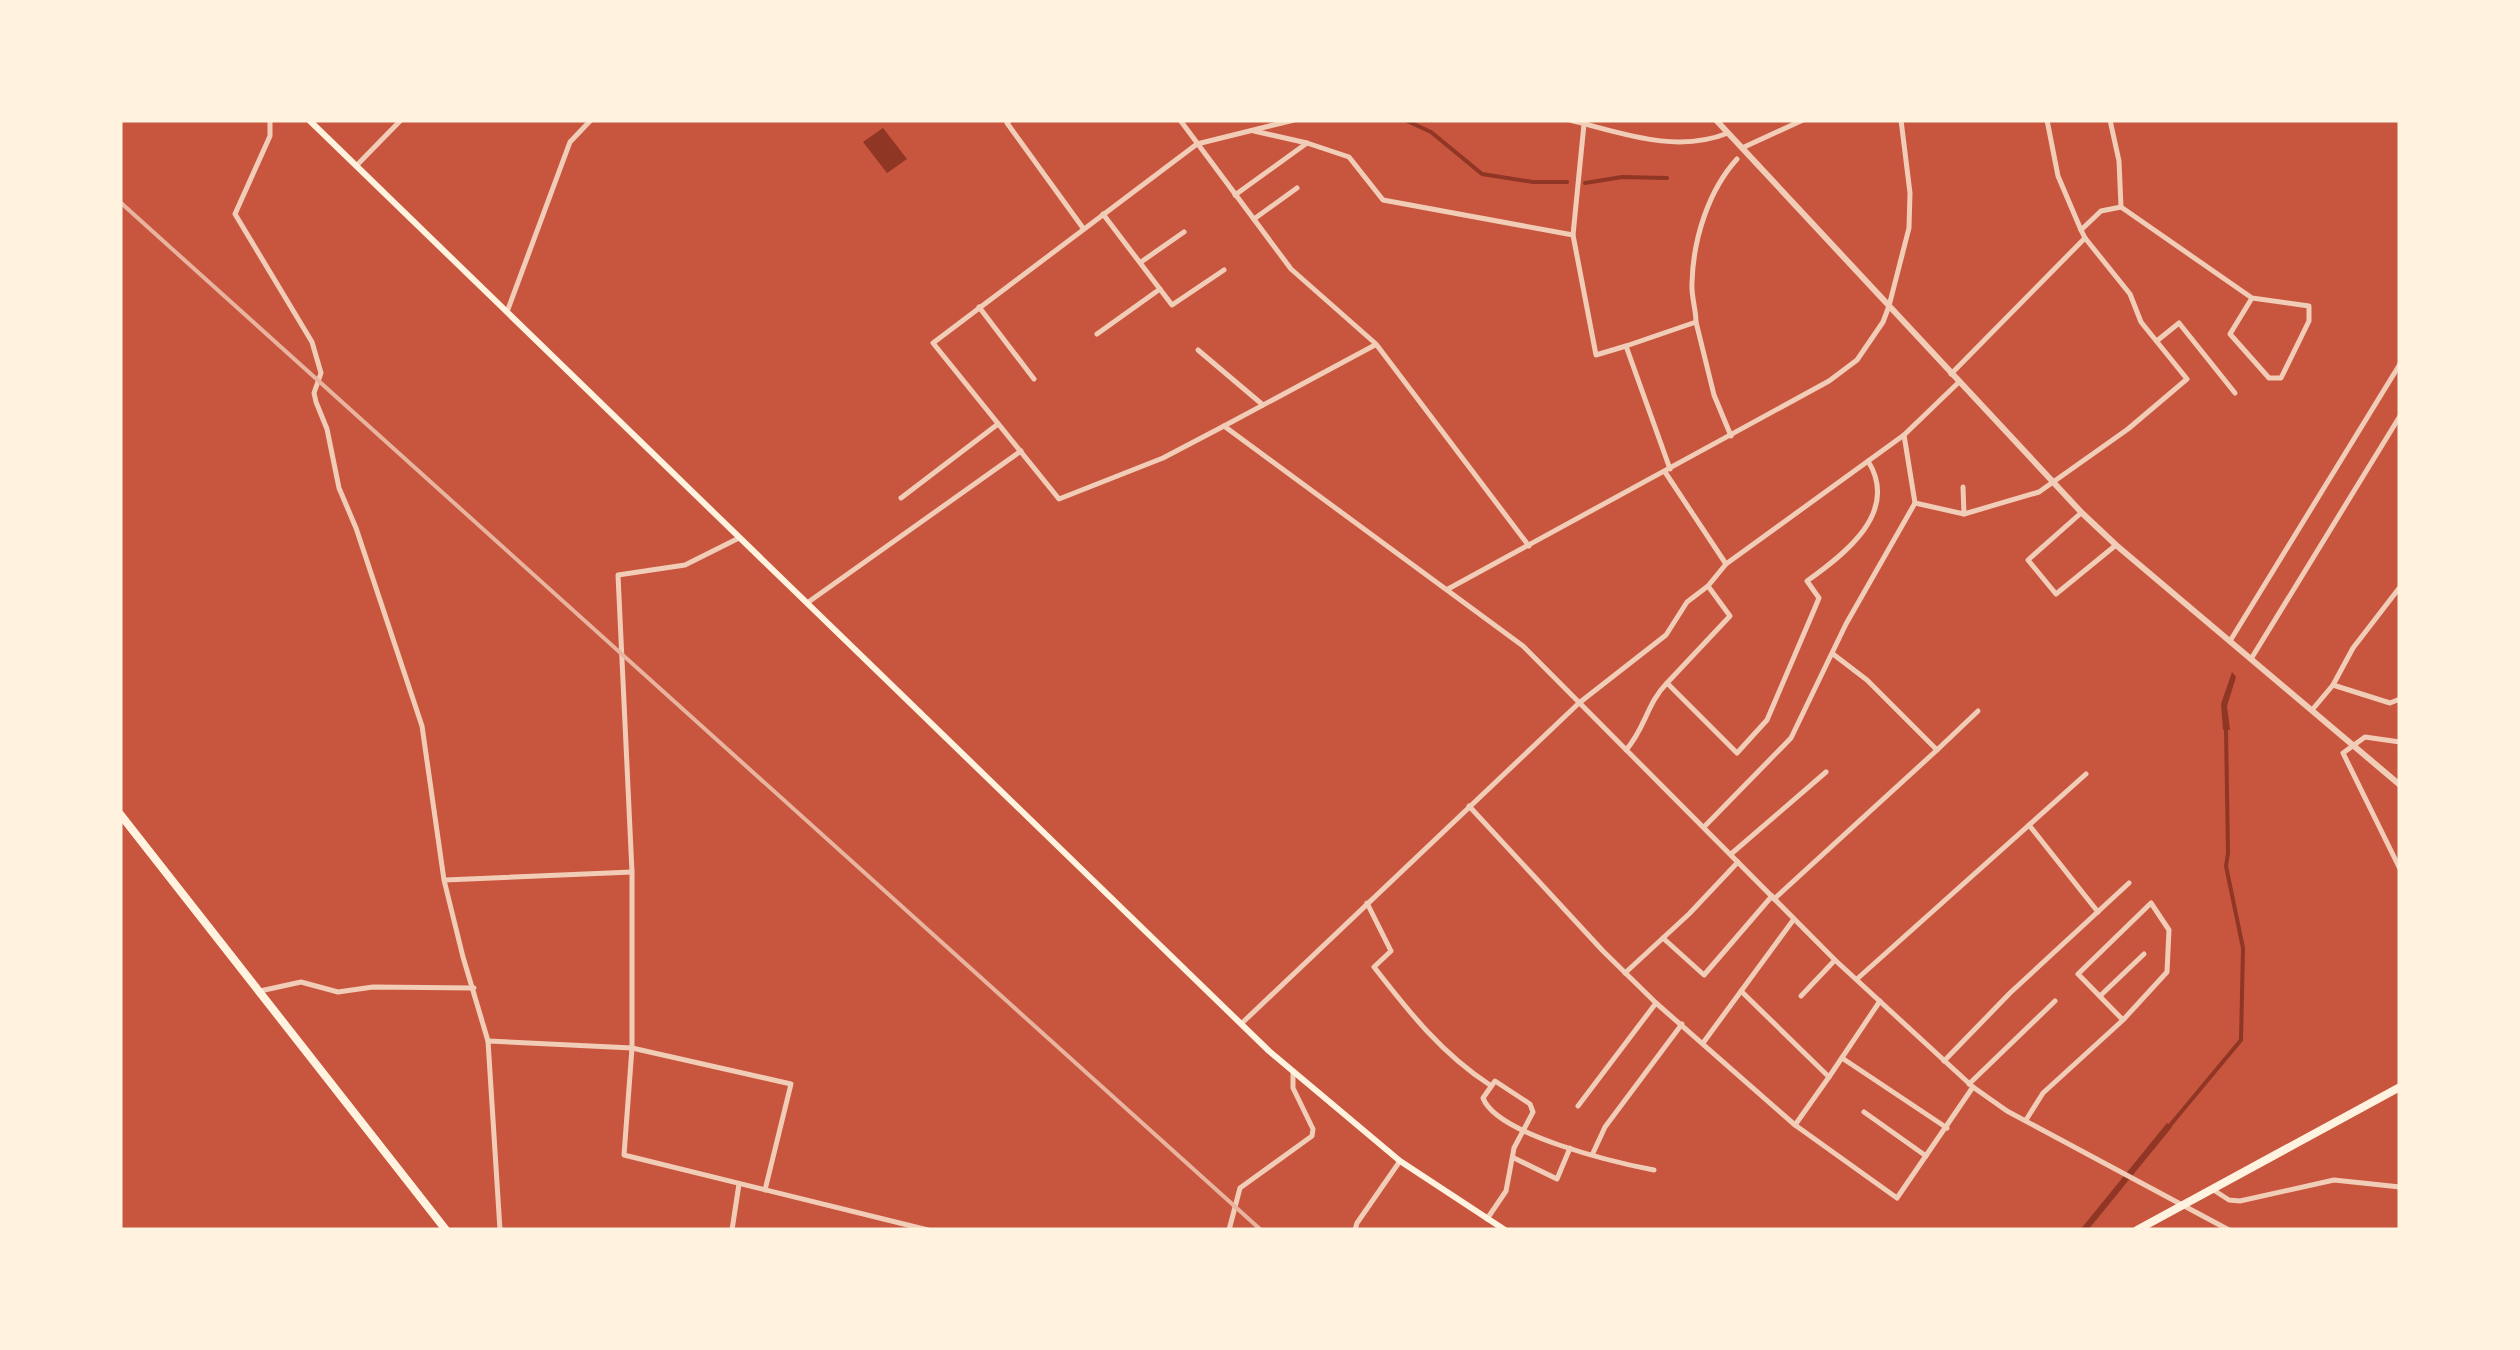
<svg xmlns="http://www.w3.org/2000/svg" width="2520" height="1350" font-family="Merriweather,serif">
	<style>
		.water { fill: #8f3625 }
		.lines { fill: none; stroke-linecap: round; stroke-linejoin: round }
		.stream { stroke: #8f3625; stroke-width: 4 }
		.minor { stroke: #f1ccb7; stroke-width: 5 }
		.tertiary { stroke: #f1ccb7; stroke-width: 6 }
		.secondary { stroke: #fff3e0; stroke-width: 6 }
		.trunk { stroke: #fff3e0; stroke-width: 8 }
		.rail { stroke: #e9b49f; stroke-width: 4 }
	</style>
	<rect width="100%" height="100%" fill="#c8553d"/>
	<!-- water -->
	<g class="water">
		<path d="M 883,128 L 907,159 L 887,173 L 863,142 Z"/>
		<path d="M 2232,672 L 2236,677 L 2227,706 L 2230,730 L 2223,730 L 2221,704 Z"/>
		<path d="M 2167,1123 L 2172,1127 L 2088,1230 L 2080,1230 Z"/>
	</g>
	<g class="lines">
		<!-- stream -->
		<g class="stream">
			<path d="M 1405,120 L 1431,132 L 1482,174 L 1533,182 L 1567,182"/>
			<path d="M 1585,183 L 1622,177 L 1667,178"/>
			<path d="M 2167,1129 L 2241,1040 L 2243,948 L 2226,866 L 2228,853 L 2226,729"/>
		</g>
		<!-- minor -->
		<g class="minor">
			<path d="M 270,120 L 270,136 L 235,214 L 312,342 L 321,373 L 314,393 L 316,402 L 327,429 L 339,488 L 356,528 L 422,726 L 444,880 L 463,957 L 488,1041 L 500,1230"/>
			<path d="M 1010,120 L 1007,123 L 1083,228"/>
			<path d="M 1180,120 L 1291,269 L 1376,344 L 1529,546"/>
			<path d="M 1294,120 L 1197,144 L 933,343 L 1059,499 L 1163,458 L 1224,426 L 1523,646 L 1835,960 L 1973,1087 L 2007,1111 L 2229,1230"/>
			<path d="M 1570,120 C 1622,133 1676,154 1728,133"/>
			<path d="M 2047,120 L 2058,176 L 2081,230"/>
			<path d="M 1584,124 L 1573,235 L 1596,355 L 1626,346"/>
			<path d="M 1307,143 L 1349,157 L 1383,200 L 1573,235"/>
			<path d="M 1742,148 L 1803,120"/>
			<path d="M 356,166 L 401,120"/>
			<path d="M 1235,195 L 1307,143 L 1254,131"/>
			<path d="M 2121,207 L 2252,298 L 2309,306 L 2309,321 L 2281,378 L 2269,378 L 2230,334 L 2252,298"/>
			<path d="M 1103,214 L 1172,305 L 1224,270"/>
			<path d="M 1254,219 L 1297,188"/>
			<path d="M 1141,262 L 1184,232"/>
			<path d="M 979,307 L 1034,379"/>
			<path d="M 507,312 L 570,142 L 591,120"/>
			<path d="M 1696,322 C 1696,309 1691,296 1692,283 C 1693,240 1708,191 1737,159"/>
			<path d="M 1097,334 L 1160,289"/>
			<path d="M 2158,340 L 2179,323 L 2235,393"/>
			<path d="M 1198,350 L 1263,405"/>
			<path d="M 1951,374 L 2085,238 L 2081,230 L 2101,211 L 2121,207 L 2119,161 L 2110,120"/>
			<path d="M 1224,426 L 1375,345"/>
			<path d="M 1670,469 L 1626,346 L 1696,322 L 1714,395 L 1731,436"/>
			<path d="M 1665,472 L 1726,564"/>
			<path d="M 1963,487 L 1964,514"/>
			<path d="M 901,498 L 998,424"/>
			<path d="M 1915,503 L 1964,514 L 2039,492 L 2128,429 L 2187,379 L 2141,322 L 2130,294 L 2085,238"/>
			<path d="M 2081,513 L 2028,560 L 2056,594 L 2116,545"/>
			<path d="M 739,538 L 685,565 L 618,575 L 632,872 L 632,1048 L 624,1155 L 928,1230"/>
			<path d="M 1708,586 L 1730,616 L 1667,683 L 1737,753 L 1767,720 L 1814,610 L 1819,598 L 1807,581 C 1845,554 1900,512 1868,461"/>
			<path d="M 1448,589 L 1829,381 L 1857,360 L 1883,322 L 1889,306 L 1909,228 L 1910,193 L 1901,120"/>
			<path d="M 807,603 L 1021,451"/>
			<path d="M 2230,641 L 2400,364"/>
			<path d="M 2251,659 L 2400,416"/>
			<path d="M 2333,685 L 2390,703 L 2400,699"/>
			<path d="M 2312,710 L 2333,685 L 2353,648 L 2400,587"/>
			<path d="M 2400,742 L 2365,737 L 2343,753 L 2400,869"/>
			<path d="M 1626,750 C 1645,729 1647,703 1667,683"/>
			<path d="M 1937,750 L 1978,711"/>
			<path d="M 1469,806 L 1603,951 L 1656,1003 L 1795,1125 L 1897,1198 L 1973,1087"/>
			<path d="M 2029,825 L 2098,912"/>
			<path d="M 1704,827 L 1791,738 L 1846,624 L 1915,503 L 1904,435"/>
			<path d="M 1731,854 L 1826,772"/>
			<path d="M 445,880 L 632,872"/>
			<path d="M 1774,899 L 1937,750 L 1867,680 L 1833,654"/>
			<path d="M 1367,903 L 1391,951 L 1374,967 C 1409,1012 1442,1054 1490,1085"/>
			<path d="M 1663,938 L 1704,975 L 1772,896"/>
			<path d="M 1625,973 L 1689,914 L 1738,862"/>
			<path d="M 1857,979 L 2086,774"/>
			<path d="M 260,991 L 301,982 L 338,992 L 373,987 L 474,988"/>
			<path d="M 1741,991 L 1829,1077 L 1795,1125"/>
			<path d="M 1801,996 L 1835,960"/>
			<path d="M 2100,996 L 2144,954"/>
			<path d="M 1241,1024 L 1579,703 L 1666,635 L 1687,602 L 1708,586 L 1726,564 L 1904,435 L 1959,382"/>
			<path d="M 488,1041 L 632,1048 L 791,1084 L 765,1190"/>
			<path d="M 1703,1043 L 1794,919"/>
			<path d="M 1842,1058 L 1947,1128"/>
			<path d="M 1944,1061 L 2010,993 L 2129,883"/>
			<path d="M 1829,1077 L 1880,1001"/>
			<path d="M 1969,1084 L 2055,1001"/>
			<path d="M 1578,1106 L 1656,1003"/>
			<path d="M 1864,1112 L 1926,1156"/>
			<path d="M 2026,1120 L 2043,1093 L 2123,1020 L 2167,972 L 2169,930 L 2151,903 L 2078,974 L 2123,1020"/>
			<path d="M 1593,1153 L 1605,1127 L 1682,1024"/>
			<path d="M 1514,1158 L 1557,1179 L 1570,1148"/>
			<path d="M 2212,1189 L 2229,1200 L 2240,1201 L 2334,1180 L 2400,1187"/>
			<path d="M 1487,1219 L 1506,1191 L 1514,1148 L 1533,1112 L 1530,1104 L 1495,1081 L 1483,1098 C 1497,1135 1617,1163 1654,1170"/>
			<path d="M 732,1230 L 739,1184"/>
			<path d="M 1229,1230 L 1240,1188 L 1312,1136 L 1313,1129 L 1293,1088 L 1293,1072"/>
			<path d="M 1355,1230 L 1357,1223 L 1400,1161"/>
		</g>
		<!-- tertiary -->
		<path class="tertiary" d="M 1716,120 L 2082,513 L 2116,545 L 2400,785"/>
		<!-- secondary -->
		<path class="secondary" d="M 309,120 L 1269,1051 L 1400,1161 L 1505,1230"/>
		<!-- trunk -->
		<g class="trunk">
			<path d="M 120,814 L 446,1230"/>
			<path d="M 2137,1230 L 2400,1087"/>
		</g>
		<!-- rail -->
		<path class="rail" d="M 120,202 L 1261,1230"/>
	</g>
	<!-- border -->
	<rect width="2520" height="1350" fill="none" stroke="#fff3e0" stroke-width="245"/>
</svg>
